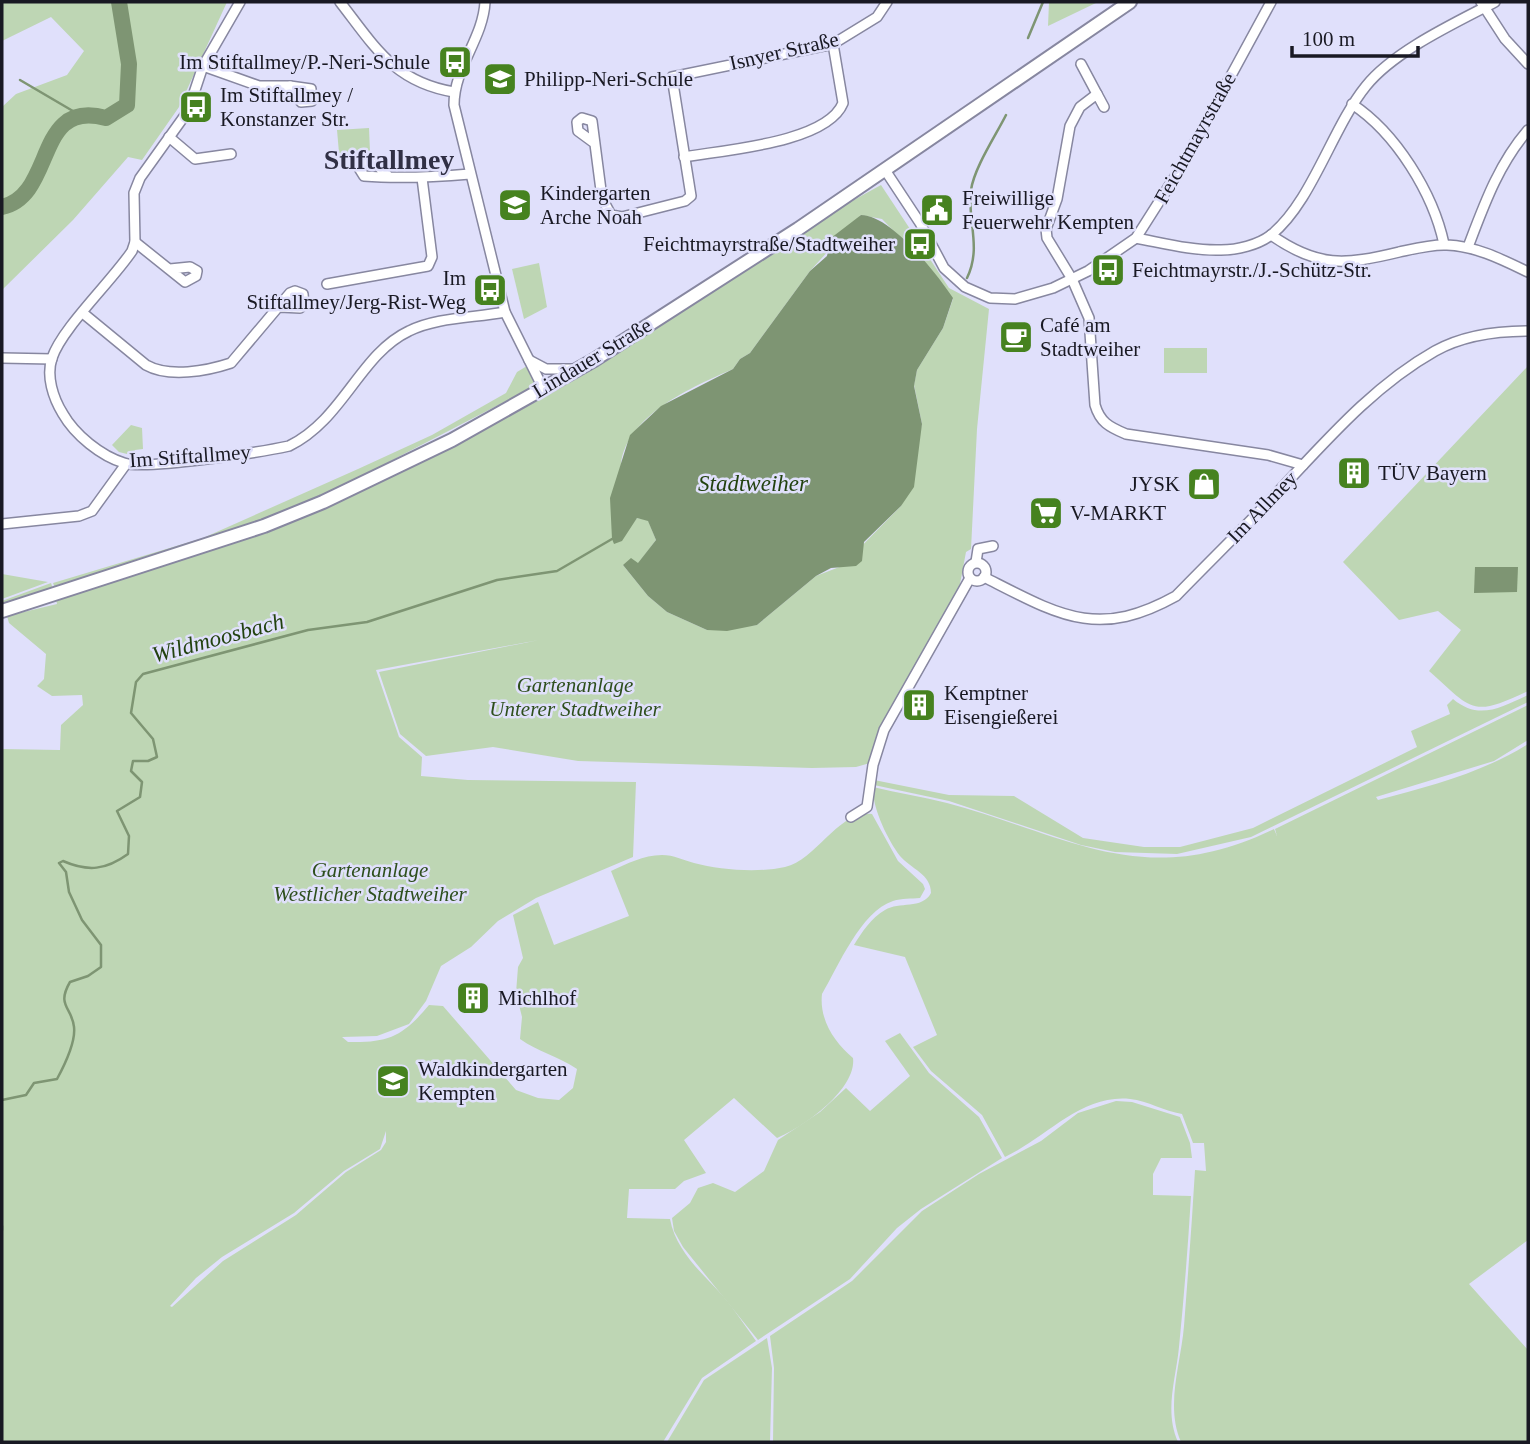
<svg xmlns="http://www.w3.org/2000/svg" width="1530" height="1444" font-family="'Times New Roman',serif">
	<style>
		.green { fill: #bed6b4; fill-rule: evenodd }
		.water { fill: #7e9573 }
		.lines { fill: none; stroke-linecap: round; stroke-linejoin: round }
		.stream { stroke: #7e9573; stroke-width: 2.5 }
		.river { stroke: #7e9573; stroke-width: 16 }
		.minor-casing { stroke: #8787a0; stroke-width: 12 }
		.secondary-casing { stroke: #8787a0; stroke-width: 16 }
		.minor { stroke: #fff; stroke-width: 9 }
		.secondary { stroke: #fff; stroke-width: 12 }
		.labels { text-anchor: middle; dominant-baseline: central; stroke-width: 5; stroke-linejoin: round; paint-order: stroke }
		.street-label { font-size: 21px; fill: #191923; stroke: #e0e0fb }
		.poi-label { font-size: 21px; fill: #191923; stroke: #e0e0fb; text-anchor: start }
		.park-label { font-size: 21px; font-style: italic; fill: #2e4f1d; stroke: #e0e0fb }
		.water-label { font-size: 23px; font-style: italic; fill: #22420f; stroke: #e0e0fb }
		.district-label { font-size: 28px; font-weight: bold; fill: #313045; stroke: #e0e0fb }
	</style>
	<rect width="100%" height="100%" fill="#e0e0fb"/>
	<!-- green -->
	<g class="green">
		<path d="M 2,2 L 227,2 L 179,107 L 142,160 L 128,157 L 73,220 L 2,290 L 2,107 L 16,94 L 67,75 L 84,51 L 51,17 L 2,41 Z"/>
		<path d="M 1049,2 L 1098,2 L 1048,26 Z"/>
		<path d="M 369,128 L 370,152 L 339,153 L 337,130 Z"/>
		<path d="M 881,185 L 949,288 L 989,309 L 977,429 L 971,549 L 966,552 L 960,584 L 870,763 L 856,767 L 812,768 L 578,761 L 493,747 L 426,756 L 400,734 L 379,672 L 539,640 L 376,670 L 399,737 L 422,757 L 421,776 L 468,780 L 636,782 L 633,857 L 536,898 L 498,921 L 471,947 L 441,966 L 426,1001 L 409,1024 L 377,1036 L 342,1037 L 348,1042 C 389,1043 403,1036 429,1005 L 443,1006 L 516,1090 L 538,1098 L 559,1100 L 573,1088 L 577,1069 C 558,1056 538,1052 520,1039 L 522,1017 L 516,993 L 518,967 L 523,958 L 513,915 L 538,902 L 554,945 L 629,916 L 611,871 C 627,864 643,855 662,855 C 674,855 683,860 694,863 C 720,870 758,873 785,867 C 817,860 837,811 872,814 L 898,861 L 923,884 L 925,889 L 920,898 C 911,899 902,898 893,901 C 861,911 838,967 822,994 C 819,1020 835,1043 853,1058 C 857,1089 803,1128 777,1138 L 734,1098 L 684,1140 L 706,1173 L 684,1181 L 675,1189 L 629,1189 L 627,1218 L 670,1219 C 676,1251 702,1273 723,1296 C 735,1310 745,1326 756,1341 L 702,1378 L 663,1442 L 2,1442 L 2,749 L 60,750 L 61,725 L 83,705 L 82,695 L 52,696 L 37,686 L 44,679 L 46,654 L 9,623 L 7,616 L 57,604 L 56,599 C 234,542 411,474 573,381 C 678,320 774,242 881,185 ZM 861,215 L 882,219 L 926,264 L 953,299 L 943,328 L 917,370 L 914,385 L 922,424 L 901,506 L 842,566 L 816,576 L 757,625 L 707,630 L 667,612 L 648,596 L 623,565 L 638,564 L 656,540 L 648,520 L 637,518 L 627,530 C 625,509 618,485 621,464 C 627,415 692,387 733,369 L 740,359 L 750,353 L 810,271 ZM 386,1131 L 386,1142 L 381,1150 L 346,1172 L 296,1215 L 223,1261 L 172,1307 L 170,1306 L 196,1278 L 222,1257 L 294,1213 L 344,1171 L 380,1149 Z"/>
		<path d="M 539,263 L 547,307 L 524,319 L 512,269 Z"/>
		<rect x="1164" y="348" width="43" height="25"/>
		<path d="M 527,366 L 537,385 L 321,497 L 262,522 L 56,591 L 53,583 L 203,538 L 358,469 L 432,435 L 506,393 L 517,372 Z"/>
		<path d="M 1528,366 L 1528,691 C 1471,718 1473,710 1429,671 L 1461,630 L 1438,611 L 1399,620 L 1343,562 Z"/>
		<path d="M 131,425 L 142,428 L 143,449 L 135,450 L 135,456 L 119,452 L 112,445 Z"/>
		<path d="M 2,574 L 48,582 L 2,599 Z"/>
		<path d="M 51,583 L 54,592 L 2,607 L 2,601 Z"/>
		<path d="M 1528,695 L 1528,702 L 1251,837 L 1177,854 L 1115,852 L 1081,845 L 949,801 L 874,785 L 874,780 L 949,795 L 1014,796 L 1083,838 L 1144,847 L 1180,847 L 1253,828 L 1417,747 L 1411,731 L 1450,714 L 1447,705 L 1453,699 C 1479,721 1501,707 1528,695 Z"/>
		<path d="M 1528,705 L 1528,740 L 1494,761 L 1376,797 L 1378,800 C 1430,786 1482,773 1528,744 L 1528,1240 L 1469,1284 L 1528,1350 L 1528,1442 L 1181,1442 C 1165,1406 1181,1363 1184,1326 C 1188,1274 1192,1222 1195,1170 L 1206,1171 L 1204,1143 L 1193,1143 L 1182,1114 C 1164,1111 1148,1101 1130,1099 C 1081,1094 1046,1138 1005,1157 L 982,1115 L 931,1071 L 913,1047 L 937,1035 L 905,957 L 854,945 C 862,932 871,918 885,910 C 899,901 922,910 931,893 C 931,874 911,869 900,856 C 888,840 872,808 873,787 C 898,793 923,797 947,803 C 1070,836 1144,892 1274,829 L 1277,836 L 1275,829 Z"/>
		<path d="M 900,1033 L 929,1073 L 979,1117 L 1002,1158 L 921,1209 L 897,1228 L 850,1279 L 758,1340 L 683,1247 L 674,1231 L 672,1218 L 690,1203 L 698,1188 L 713,1183 L 735,1192 L 764,1171 L 778,1140 L 820,1112 L 846,1088 L 870,1111 L 910,1076 L 885,1041 Z"/>
		<path d="M 1116,1101 L 1132,1102 L 1180,1117 L 1190,1143 L 1192,1158 L 1161,1158 L 1153,1174 L 1153,1195 L 1191,1196 C 1188,1246 1184,1297 1179,1347 C 1176,1379 1164,1411 1178,1442 L 773,1442 L 774,1368 L 770,1336 L 852,1281 L 922,1211 L 979,1174 L 1041,1141 L 1078,1113 Z"/>
		<path d="M 767,1338 L 772,1368 L 770,1442 L 667,1442 L 704,1380 Z"/>
	</g>
	<!-- water -->
	<g class="water">
		<path d="M 861,215 C 891,215 937,274 953,298 L 943,328 L 917,370 L 914,386 L 922,424 L 914,487 L 901,506 L 864,542 L 862,561 L 856,566 L 831,568 L 816,576 L 757,625 L 727,631 L 707,630 L 667,612 L 648,596 L 623,565 L 631,558 L 638,563 L 656,540 L 648,521 L 637,518 L 622,541 L 614,544 L 612,539 L 610,498 L 630,435 L 661,406 L 733,369 L 740,359 L 750,353 L 810,271 L 827,256 L 831,238 Z"/>
		<path d="M 1475,567 L 1518,567 L 1517,592 L 1474,593 Z"/>
	</g>
	<g class="lines">
		<!-- stream -->
		<g class="stream">
			<path d="M 1028,38 L 1043,2"/>
			<path d="M 20,80 L 78,114"/>
			<path d="M 967,278 C 982,247 967,221 971,190 C 974,168 996,135 1006,115"/>
			<path d="M 2,1100 L 26,1095 L 34,1083 L 57,1079 C 64,1066 76,1043 74,1027 C 72,1007 56,1006 70,982 L 88,976 L 101,967 L 101,945 L 82,920 L 69,892 L 66,872 L 59,863 L 63,861 C 88,872 106,870 128,854 L 129,836 L 117,811 L 140,797 L 142,782 L 131,771 L 133,761 L 148,761 L 157,757 L 153,739 L 131,713 L 136,682 L 143,674 L 308,630 L 367,622 L 497,580 L 557,571 L 612,539"/>
			<path d="M 2,1226 L 2,1230"/>
		</g>
		<!-- river -->
		<path class="river" d="M 2,207 C 56,195 34,98 106,118 L 127,105 L 129,64 L 119,2"/>
		<!-- minor casing -->
		<g class="minor-casing">
			<g id="minor">
				<path d="M 240,2 L 203,66 L 188,111 L 140,178 L 134,193 L 135,242 L 132,251 C 112,281 62,328 52,358 C 46,376 53,398 63,414 C 75,435 101,456 124,463 C 147,470 261,452 289,446 C 343,420 360,354 409,331 C 437,317 474,318 505,312"/>
				<path d="M 340,2 C 375,47 394,82 454,92"/>
				<path d="M 485,2 C 483,39 454,67 454,105 L 505,312 L 543,388"/>
				<path d="M 1481,2 L 1505,39 L 1528,64"/>
				<path d="M 1081,64 L 1097,94"/>
				<path d="M 203,66 L 259,86 L 290,86"/>
				<path d="M 290,86 L 311,89 L 312,101 L 301,102 Z"/>
				<path d="M 1352,104 C 1396,133 1433,193 1444,244"/>
				<path d="M 1104,107 L 1097,94 L 1080,107 L 1070,126 L 1057,199 L 1046,229 L 1047,238 L 1072,279 L 1089,318 L 1095,405 C 1100,422 1109,427 1126,434 L 1268,455 L 1303,465"/>
				<path d="M 169,137 L 195,159 L 231,154"/>
				<path d="M 593,142 L 578,131 L 577,122 L 582,118 L 592,121 L 602,198 L 611,215 L 622,217 L 685,201 L 691,196 L 672,77 L 833,44 L 877,17 L 887,2"/>
				<path d="M 684,157 C 723,150 827,143 843,103 L 833,44"/>
				<path d="M 885,170 L 920,223 L 944,268 L 965,287 L 990,298 L 1015,299 L 1053,288 L 1088,271 L 1136,238 L 1183,164 L 1271,2"/>
				<path d="M 389,177 L 372,160 L 361,162 L 359,168 L 364,176 C 400,179 435,177 470,174"/>
				<path d="M 1271,235 C 1318,268 1345,265 1399,252 C 1413,249 1432,244 1447,245 C 1476,246 1503,260 1528,272"/>
				<path d="M 1136,238 C 1163,243 1193,251 1221,250 C 1237,250 1258,245 1271,235 C 1312,202 1332,128 1366,86 C 1394,51 1455,23 1495,2"/>
				<path d="M 135,242 L 185,282 L 196,276 L 197,271 L 190,267 L 170,269"/>
				<path d="M 1468,247 C 1484,205 1498,165 1528,130"/>
				<path d="M 327,284 L 428,266 L 432,257 L 422,178"/>
				<path d="M 84,314 L 146,365 C 169,378 207,371 231,363 L 290,293 L 295,291 L 303,294 L 304,304 L 300,308 L 280,307"/>
				<path d="M 2,358 L 52,359"/>
				<path d="M 529,360 L 546,369 L 576,369"/>
				<path d="M 2,524 L 79,516 L 92,511 L 126,464"/>
				<path d="M 976,562 L 978,549 L 993,546"/>
				<circle cx="977" cy="572" r="9"/>
				<path d="M 984,577 C 1059,615 1097,640 1176,596 C 1210,561 1244,528 1277,493 C 1326,441 1373,386 1435,351 C 1462,336 1498,331 1528,331"/>
				<path d="M 851,817 L 867,807 L 873,765 L 884,730 L 970,578"/>
			</g>
		</g>
		<!-- secondary casing -->
		<g class="secondary-casing">
			<path id="secondary" d="M 2,611 L 264,526 L 323,502 L 452,440 L 594,360 L 798,229 L 1130,2"/>
		</g>
		<!-- minor -->
		<use href="#minor" class="minor"/>
		<!-- secondary -->
		<use href="#secondary" class="secondary"/>
	</g>
	<!-- icons -->
	<defs>
		<g id="bus-square" transform="scale(1.75)"><rect x="-9" y="-9" width="18" height="18" rx="4" fill="#46821f" stroke="#e0e0fb"/><path d="M-5-6H5V4H4V6H2V4H-2V6H-4V4H-5ZM-3.5-4V0h7V-4ZM-3.5 1.2v1.5H-2V1.2ZM2 1.2v1.5H3.5V1.2Z" fill="#fff"/></g>
		<g id="school-square" transform="scale(1.75)"><rect x="-9" y="-9" width="18" height="18" rx="4" fill="#46821f" stroke="#e0e0fb"/><path d="M0-5L7-2L0 1L-7-2ZM-4 1L0 2.5L4 1V4Q0 6-4 4Z" fill="#fff"/></g>
		<g id="civic-square" transform="scale(1.75)"><rect x="-9" y="-9" width="18" height="18" rx="4" fill="#46821f" stroke="#e0e0fb"/><path d="M-.6-6.5H3V-4.5H.6V-3L4-1V1h2V6H-6V1h2V-1L-.6-3ZM-1.2 2.5V6h2.4V2.5Z" fill="#fff"/></g>
		<g id="cafe-square" transform="scale(1.75)"><rect x="-9" y="-9" width="18" height="18" rx="4" fill="#46821f" stroke="#e0e0fb"/><path d="M-5.5-4.5H6V0H3Q3 3.5 0 3.5H-2.5Q-5.5 3.5-5.5 0ZM3-3.2v2h1.7v-2ZM-6 4.5H4V6H-6Z" fill="#fff"/></g>
		<g id="building-square" transform="scale(1.75)"><rect x="-9" y="-9" width="18" height="18" rx="4" fill="#46821f" stroke="#e0e0fb"/><path d="M-4-6H4V6H1V3H-1V6H-4ZM-2.5-4.3h1.7v1.8h-1.7ZM.8-4.3h1.7v1.8H.8ZM-2.5-1h1.7V.8h-1.7ZM.8-1h1.7V.8H.8Z" fill="#fff"/></g>
		<g id="shop-square" transform="scale(1.75)"><rect x="-9" y="-9" width="18" height="18" rx="4" fill="#46821f" stroke="#e0e0fb"/><path d="M-5-2.5h2.3a2.7 3.5 0 0 1 5.4 0H5L5.5 6h-11ZM-1.5-2.5h3a1.5 2.3 0 0 0-3 0Z" fill="#fff"/></g>
		<g id="supermarket-square" transform="scale(1.75)"><rect x="-9" y="-9" width="18" height="18" rx="4" fill="#46821f" stroke="#e0e0fb"/><path d="M-6-5.5h2.5l.6 2H6L4.5 2H-2.5L-4.4-4H-6ZM-1.5 3.2a1.3 1.3 0 1 0 .1 0ZM3 3.2a1.3 1.3 0 1 0 .1 0Z" fill="#fff"/></g>
	</defs>
	<g fill-rule="evenodd">
		<use href="#bus-square" x="455" y="62"/>
		<use href="#school-square" x="500" y="79"/>
		<use href="#bus-square" x="196" y="107"/>
		<use href="#school-square" x="515" y="205"/>
		<use href="#civic-square" x="937" y="210"/>
		<use href="#bus-square" x="920" y="244"/>
		<use href="#bus-square" x="1108" y="270"/>
		<use href="#bus-square" x="490" y="290"/>
		<use href="#cafe-square" x="1016" y="337"/>
		<use href="#building-square" x="1354" y="473"/>
		<use href="#shop-square" x="1204" y="484"/>
		<use href="#supermarket-square" x="1046" y="513"/>
		<use href="#building-square" x="919" y="705"/>
		<use href="#building-square" x="473" y="998"/>
		<use href="#school-square" x="393" y="1081"/>
	</g>
	<g class="labels">
		<!-- street labels -->
		<g class="street-label">
			<text transform="translate(784 51) rotate(-13)">Isnyer Straße</text>
			<text transform="translate(1195 138) rotate(-61)">Feichtmayrstraße</text>
			<text transform="translate(592 358) rotate(-31)">Lindauer Straße</text>
			<text transform="translate(190 456) rotate(-4)">Im Stiftallmey</text>
			<text transform="translate(1262 507) rotate(-46)">Im Allmey</text>
		</g>
		<!-- poi labels -->
		<g class="poi-label">
			<text x="430" y="62" text-anchor="end">Im Stiftallmey/P.-Neri-Schule</text>
			<text x="524" y="79">Philipp-Neri-Schule</text>
			<text x="220" y="95">Im Stiftallmey /<tspan x="220" dy="24">Konstanzer Str.</tspan></text>
			<text x="540" y="193">Kindergarten<tspan x="540" dy="24">Arche Noah</tspan></text>
			<text x="962" y="198">Freiwillige<tspan x="962" dy="24">Feuerwehr Kempten</tspan></text>
			<text x="895" y="244" text-anchor="end">Feichtmayrstraße/Stadtweiher</text>
			<text x="1132" y="270">Feichtmayrstr./J.-Schütz-Str.</text>
			<text x="466" y="278" text-anchor="end">Im<tspan x="466" dy="24">Stiftallmey/Jerg-Rist-Weg</tspan></text>
			<text x="1040" y="325">Café am<tspan x="1040" dy="24">Stadtweiher</tspan></text>
			<text x="1378" y="473">TÜV Bayern</text>
			<text x="1180" y="484" text-anchor="end">JYSK</text>
			<text x="1070" y="513">V-MARKT</text>
			<text x="944" y="693">Kemptner<tspan x="944" dy="24">Eisengießerei</tspan></text>
			<text x="498" y="998">Michlhof</text>
			<text x="418" y="1069">Waldkindergarten<tspan x="418" dy="24">Kempten</tspan></text>
		</g>
		<!-- park labels -->
		<g class="park-label">
			<text x="575" y="685">Gartenanlage<tspan x="575" dy="24">Unterer Stadtweiher</tspan></text>
			<text x="370" y="870">Gartenanlage<tspan x="370" dy="24">Westlicher Stadtweiher</tspan></text>
		</g>
		<!-- water labels -->
		<g class="water-label">
			<text x="753" y="483">Stadtweiher</text>
			<text transform="translate(218 638) rotate(-15)">Wildmoosbach</text>
		</g>
		<!-- district labels -->
		<g class="district-label">
			<text x="389" y="159">Stiftallmey</text>
		</g>
	</g>
	<!-- border -->
	<rect width="1530" height="1444" fill="none" stroke="#191923" stroke-width="7"/>
	<!-- scale -->
	<path d="M1292 46v10h126v-10" fill="none" stroke="#191923" stroke-width="3.5"/>
	<text x="1302" y="46" font-size="21" fill="#191923" stroke="#e0e0fb" stroke-width="5" paint-order="stroke">100 m</text>
</svg>
